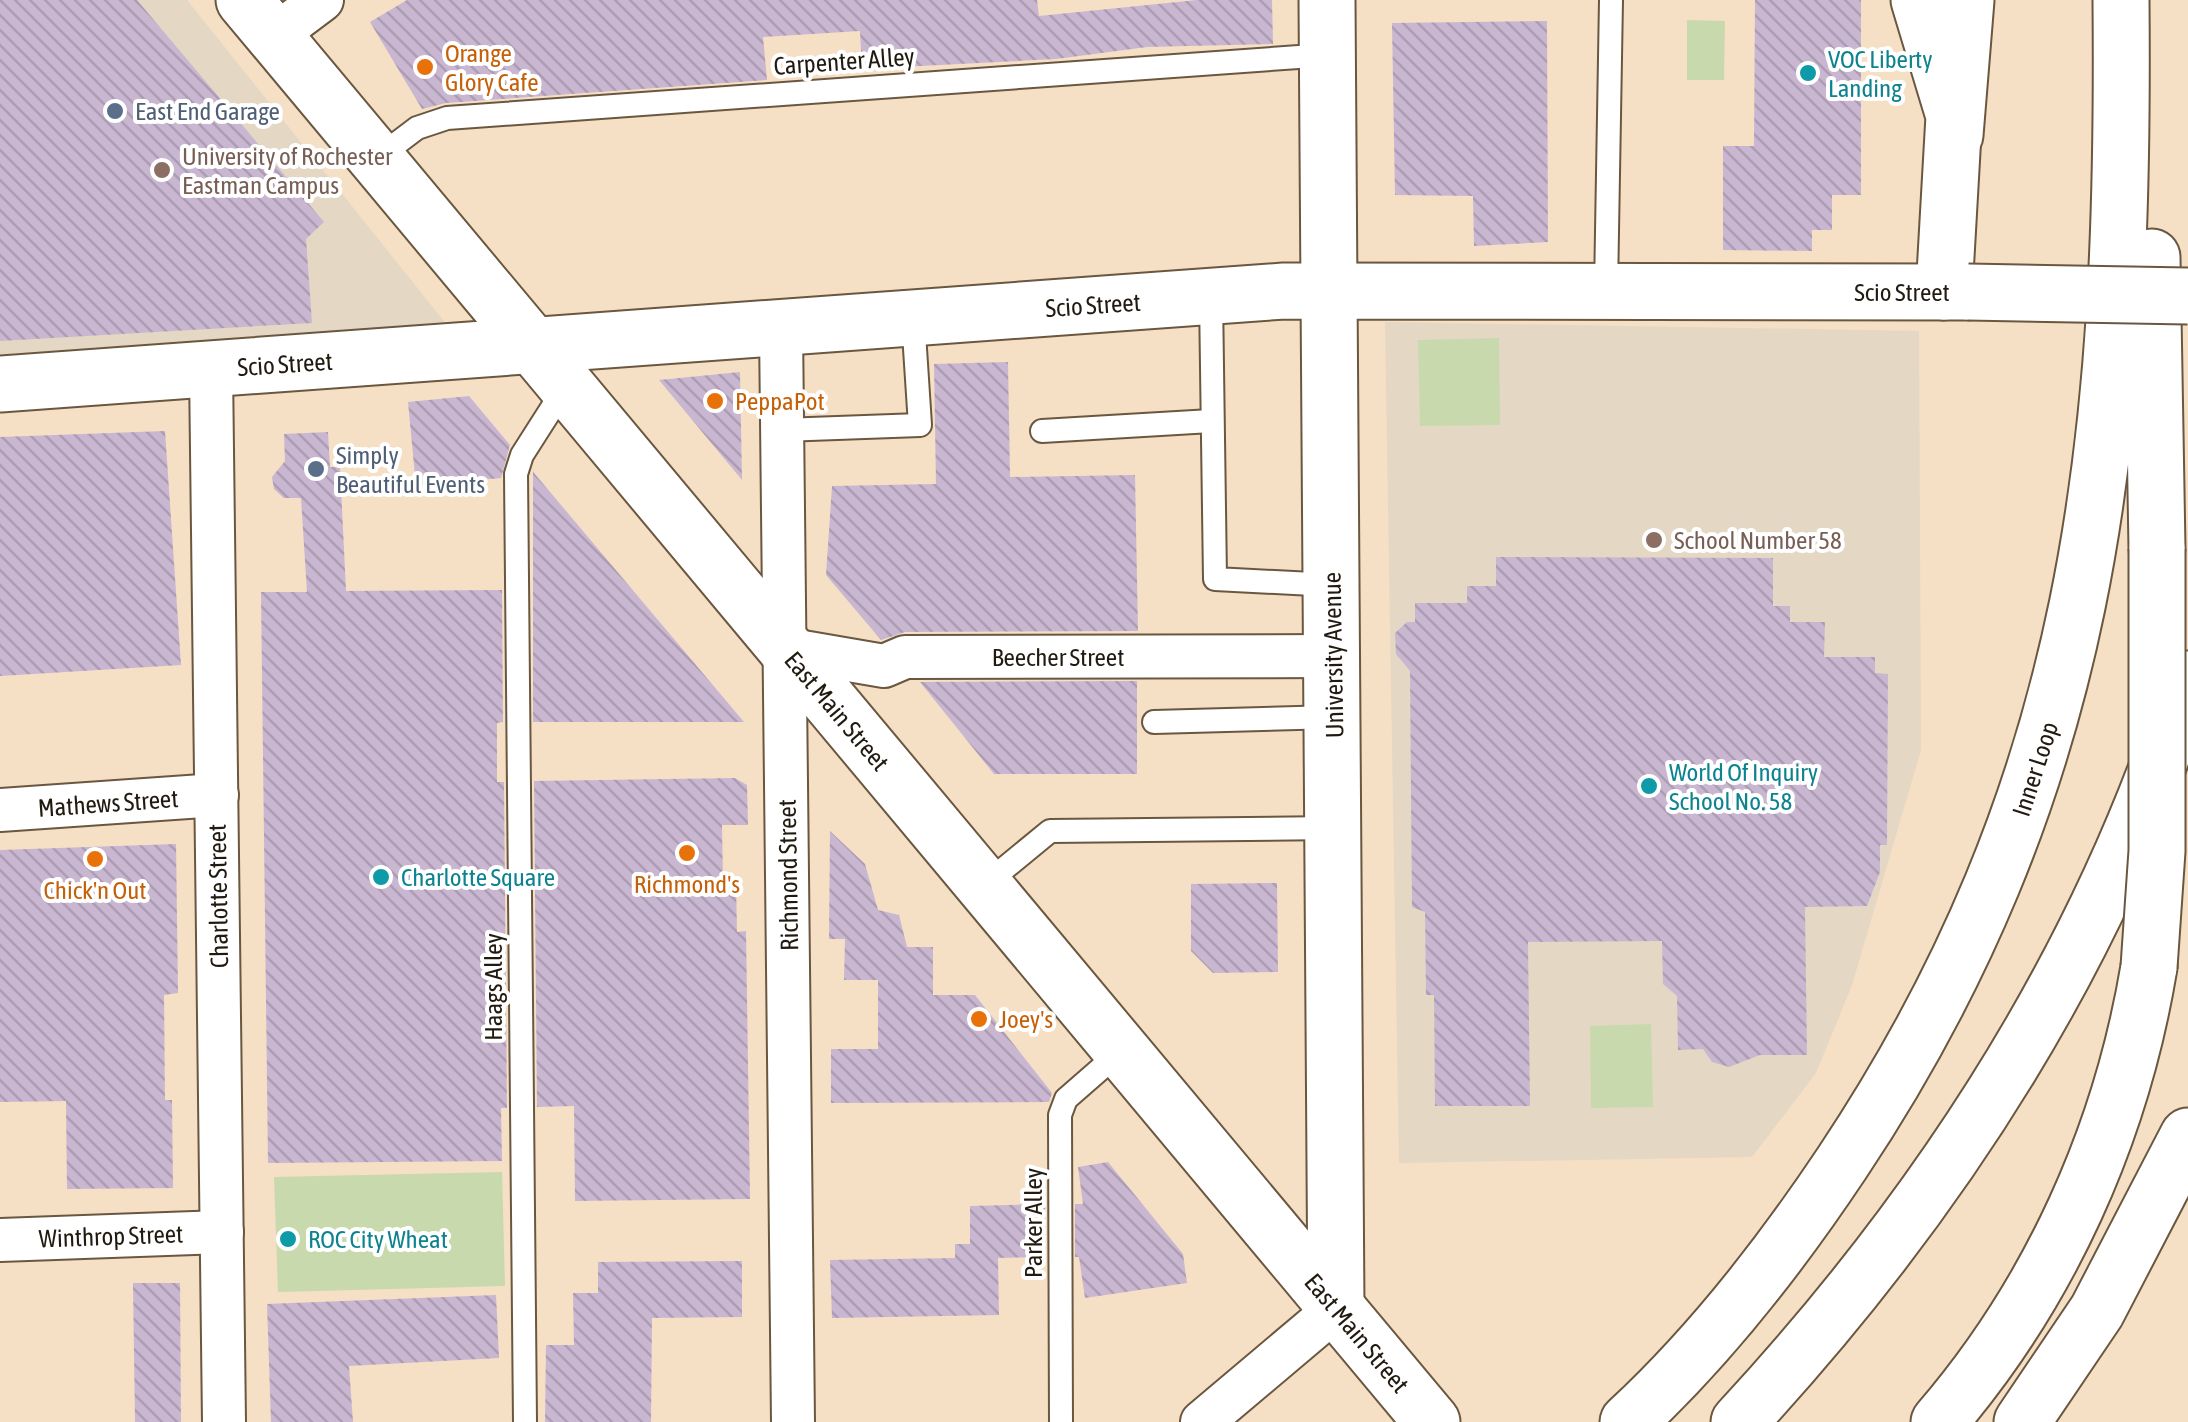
<svg xmlns="http://www.w3.org/2000/svg" width="2188" height="1422" font-family="'Asap Condensed',sans-serif">
	<style>
		.education { fill: #e4d7c4 }
		.green { fill: #c8d9ae }
		.building { fill: url(#building-back-hatch) }
		.lines { fill: none; stroke-linecap: round; stroke-linejoin: round }
		.service-casing { stroke: #6a5740; stroke-width: 26 }
		.minor-casing { stroke: #6a5740; stroke-width: 46 }
		.tertiary-casing { stroke: #6a5740; stroke-width: 59 }
		.primary-casing { stroke: #6a5740; stroke-width: 59 }
		.motorway-casing { stroke: #6a5740; stroke-width: 59 }
		.service { stroke: #fff; stroke-width: 22 }
		.minor { stroke: #fff; stroke-width: 42 }
		.tertiary { stroke: #fff; stroke-width: 55 }
		.primary { stroke: #fff; stroke-width: 55 }
		.motorway { stroke: #fff; stroke-width: 55 }
		.tertiary-bridge-casing { stroke: #6a5740; stroke-width: 59; stroke-linecap: butt }
		.motorway-bridge-casing { stroke: #6a5740; stroke-width: 59; stroke-linecap: butt }
		.tertiary-bridge { stroke: #fff; stroke-width: 55 }
		.motorway-bridge { stroke: #fff; stroke-width: 55 }
		.food-dot { fill: #e8710a; stroke: #fff; stroke-width: 4 }
		.culture-dot { fill: #0f9aa8; stroke: #fff; stroke-width: 4 }
		.service-dot { fill: #5c6f8a; stroke: #fff; stroke-width: 4 }
		.education-dot { fill: #8d6e63; stroke: #fff; stroke-width: 4 }
		.labels { text-anchor: middle; dominant-baseline: central; stroke-width: 8; stroke-linejoin: round; paint-order: stroke }
		.food-label { font-size: 25px; fill: #c56008; stroke: #fff; text-anchor: start }
		.culture-label { font-size: 25px; fill: #0d838f; stroke: #fff; text-anchor: start }
		.street-label { font-size: 25px; fill: #211a10; stroke: #fff }
		.service-label { font-size: 25px; fill: #4e5e75; stroke: #fff; text-anchor: start }
		.education-label { font-size: 25px; fill: #785e54; stroke: #fff; text-anchor: start }
	</style>
	<defs>
		<pattern id="building-back-hatch" width="6" height="6" patternUnits="userSpaceOnUse" patternTransform="scale(2.5)"><rect width="6" height="6" fill="#c9b7d2"/><path d="M-1 5l2 2M0 0l6 6M5-1l2 2" fill="none" stroke="#ac9db3"/></pattern>
	</defs>
	<rect width="100%" height="100%" fill="#f5dfc5"/>
	<!-- education -->
	<g class="education">
		<path d="M 0,0 L 187,0 L 459,340 L 0,373 Z"/>
		<path d="M 1385,322 L 1919,331 L 1921,750 L 1852,985 L 1816,1073 L 1752,1157 L 1399,1163 Z"/>
	</g>
	<!-- green -->
	<g class="green">
		<path d="M 1687,20 L 1725,21 L 1724,80 L 1687,80 Z"/>
		<path d="M 1499,338 L 1500,425 L 1420,426 L 1418,340 Z"/>
		<path d="M 1651,1024 L 1653,1107 L 1591,1108 L 1590,1026 Z"/>
		<path d="M 502,1172 L 505,1286 L 278,1292 L 274,1177 Z"/>
	</g>
	<!-- building -->
	<g class="building">
		<path d="M 0,0 L 137,0 L 324,222 L 306,239 L 312,323 L 0,341 Z"/>
		<path d="M 407,0 L 1037,0 L 1039,16 L 1197,0 L 1272,0 L 1273,44 L 1147,47 L 1056,59 L 862,69 L 860,31 L 763,37 L 767,80 L 446,103 L 422,109 L 370,22 Z"/>
		<path d="M 1755,0 L 1861,0 L 1861,195 L 1832,195 L 1832,230 L 1812,230 L 1812,251 L 1723,250 L 1723,146 L 1754,146 Z"/>
		<path d="M 1547,21 L 1548,242 L 1474,246 L 1473,196 L 1395,195 L 1392,23 Z"/>
		<path d="M 1008,362 L 1010,477 L 1135,475 L 1138,631 L 905,632 L 881,640 L 826,575 L 832,486 L 936,484 L 934,364 Z"/>
		<path d="M 740,372 L 742,480 L 659,380 Z"/>
		<path d="M 469,396 L 510,445 L 501,478 L 416,486 L 408,402 Z"/>
		<path d="M 165,431 L 181,665 L 0,676 L 0,437 Z"/>
		<path d="M 328,432 L 330,467 L 340,467 L 346,591 L 502,590 L 503,722 L 497,723 L 497,782 L 504,782 L 507,1108 L 501,1108 L 502,1161 L 268,1163 L 261,592 L 307,592 L 301,498 L 284,498 L 274,489 L 272,477 L 285,461 L 284,434 Z"/>
		<path d="M 533,471 L 534,473 L 744,722 L 533,722 Z"/>
		<path d="M 1496,557 L 1773,558 L 1773,606 L 1790,606 L 1790,622 L 1825,622 L 1824,657 L 1875,657 L 1875,673 L 1888,674 L 1887,845 L 1880,845 L 1880,872 L 1867,906 L 1805,907 L 1807,1055 L 1760,1055 L 1729,1067 L 1712,1062 L 1703,1049 L 1678,1050 L 1677,996 L 1663,984 L 1662,941 L 1528,942 L 1530,1106 L 1435,1106 L 1434,995 L 1426,995 L 1425,912 L 1412,907 L 1410,671 L 1396,654 L 1395,633 L 1407,622 L 1415,622 L 1415,603 L 1467,603 L 1467,586 L 1496,586 Z"/>
		<path d="M 1137,681 L 1137,774 L 994,774 L 920,682 Z"/>
		<path d="M 735,778 L 747,785 L 748,825 L 722,825 L 723,881 L 736,883 L 737,932 L 746,931 L 750,1199 L 575,1201 L 574,1106 L 537,1107 L 534,781 Z"/>
		<path d="M 830,831 L 865,864 L 878,910 L 899,915 L 907,947 L 933,947 L 933,995 L 975,995 L 1052,1093 L 1049,1102 L 831,1103 L 831,1049 L 878,1049 L 878,980 L 844,980 L 845,939 L 829,939 Z"/>
		<path d="M 176,844 L 178,993 L 164,995 L 165,1100 L 172,1100 L 173,1188 L 67,1189 L 66,1101 L 0,1102 L 0,850 Z"/>
		<path d="M 1277,883 L 1278,972 L 1213,973 L 1191,951 L 1191,884 Z"/>
		<path d="M 1108,1162 L 1183,1254 L 1187,1283 L 1085,1298 L 1079,1257 L 1075,1257 L 1075,1204 L 1083,1204 L 1078,1167 Z"/>
		<path d="M 1045,1204 L 1045,1257 L 998,1258 L 999,1315 L 832,1318 L 830,1260 L 955,1258 L 955,1244 L 970,1244 L 970,1206 Z"/>
		<path d="M 742,1261 L 742,1317 L 652,1318 L 651,1422 L 545,1422 L 546,1345 L 574,1345 L 573,1293 L 598,1293 L 598,1262 Z"/>
		<path d="M 133,1283 L 180,1283 L 181,1422 L 135,1422 Z"/>
		<path d="M 496,1295 L 499,1358 L 349,1366 L 353,1422 L 271,1422 L 267,1304 Z"/>
	</g>
	<g class="lines">
		<!-- service casing -->
		<g class="service-casing">
			<g id="service">
				<path d="M 376,159 L 417,128 L 447,118 L 1327,55"/>
				<path d="M 1606,290 L 1611,0"/>
				<path d="M 1211,296 L 1215,579 L 1332,585"/>
				<path d="M 782,430 L 920,425 L 913,318"/>
				<path d="M 1042,431 L 1211,421"/>
				<path d="M 1154,722 L 1334,717"/>
				<path d="M 983,886 L 1050,831 L 1334,828"/>
				<path d="M 525,1422 L 516,474 L 522,455 L 566,386"/>
				<path d="M 1061,1422 L 1060,1115 L 1066,1099 L 1121,1051"/>
			</g>
		</g>
		<!-- minor casing -->
		<g class="minor-casing">
			<g id="minor">
				<path d="M 274,36 L 322,0"/>
				<path d="M 781,328 L 793,1422"/>
				<path d="M 211,369 L 224,1422"/>
				<path d="M 785,649 L 884,666 L 905,657 L 1333,656"/>
				<path d="M 0,810 L 217,795"/>
				<path d="M 0,1240 L 222,1232"/>
				<path d="M 1202,1422 L 1336,1309"/>
			</g>
		</g>
		<!-- tertiary casing -->
		<g class="tertiary-casing">
			<g id="tertiary">
				<path d="M 1327,0 L 1336,1309"/>
				<path d="M 1919,0 L 1954,116 L 1944,292"/>
				<path d="M 0,384 L 1284,291 L 1968,292"/>
			</g>
		</g>
		<!-- primary casing -->
		<g class="primary-casing">
			<path id="primary" d="M 244,0 L 1432,1422"/>
		</g>
		<!-- motorway casing -->
		<g class="motorway-casing">
			<g id="motorway">
				<path d="M 1955,135 L 1966,0"/>
				<path d="M 2152,257 L 2157,549"/>
				<path d="M 1628,1422 C 1710,1346 1780,1256 1842,1163 C 2093,787 2125,440 2121,0"/>
				<path d="M 1739,1422 C 1939,1206 2099,961 2188,679"/>
				<path d="M 1939,1422 C 2050,1293 2121,1135 2149,967"/>
				<path d="M 2022,1422 L 2097,1311 L 2188,1136"/>
			</g>
		</g>
		<!-- service -->
		<use href="#service" class="service"/>
		<!-- minor -->
		<use href="#minor" class="minor"/>
		<!-- tertiary -->
		<use href="#tertiary" class="tertiary"/>
		<!-- primary -->
		<use href="#primary" class="primary"/>
		<!-- motorway -->
		<use href="#motorway" class="motorway"/>
		<!-- tertiary-bridge casing -->
		<g class="tertiary-bridge-casing">
			<path id="tertiary-bridge" d="M 1968,292 L 2188,296"/>
		</g>
		<!-- motorway-bridge casing -->
		<g class="motorway-bridge-casing">
			<path id="motorway-bridge" d="M 2149,967 L 2157,851 L 2157,549"/>
		</g>
		<!-- tertiary-bridge -->
		<use href="#tertiary-bridge" class="tertiary-bridge"/>
		<!-- motorway-bridge -->
		<use href="#motorway-bridge" class="motorway-bridge"/>
	</g>
	<!-- markers -->
	<g class="food-dot">
		<circle cx="425" cy="67" r="10"/>
		<circle cx="715" cy="401" r="10"/>
		<circle cx="687" cy="853" r="10"/>
		<circle cx="95" cy="859" r="10"/>
		<circle cx="979" cy="1019" r="10"/>
	</g>
	<g class="culture-dot">
		<circle cx="1808" cy="73" r="10"/>
		<circle cx="1649" cy="786" r="10"/>
		<circle cx="381" cy="877" r="10"/>
		<circle cx="288" cy="1239" r="10"/>
	</g>
	<g class="service-dot">
		<circle cx="115" cy="111" r="10"/>
		<circle cx="316" cy="469" r="10"/>
	</g>
	<g class="education-dot">
		<circle cx="162" cy="170" r="10"/>
		<circle cx="1654" cy="540" r="10"/>
	</g>
	<g class="labels">
		<!-- food labels -->
		<g class="food-label">
			<text x="445" y="53">Orange<tspan x="445" dy="29">Glory Cafe</tspan></text>
			<text x="735" y="401">PeppaPot</text>
			<text x="687" y="884" text-anchor="middle">Richmond's</text>
			<text x="95" y="890" text-anchor="middle">Chick'n Out</text>
			<text x="999" y="1019">Joey's</text>
		</g>
		<!-- culture labels -->
		<g class="culture-label">
			<text x="1828" y="59">VOC Liberty<tspan x="1828" dy="29">Landing</tspan></text>
			<text x="1669" y="772">World Of Inquiry<tspan x="1669" dy="29">School No. 58</tspan></text>
			<text x="401" y="877">Charlotte Square</text>
			<text x="308" y="1239">ROC City Wheat</text>
		</g>
		<!-- street labels -->
		<g class="street-label">
			<text transform="translate(844 61) rotate(-4)">Carpenter Alley</text>
			<text x="1902" y="292">Scio Street</text>
			<text transform="translate(1093 305) rotate(-4)">Scio Street</text>
			<text transform="translate(285 364) rotate(-4)">Scio Street</text>
			<text transform="translate(1333 655) rotate(-91)">University Avenue</text>
			<text x="1058" y="657">Beecher Street</text>
			<text transform="translate(837 711) rotate(50)">East Main Street</text>
			<text transform="translate(2035 769) rotate(-72)">Inner Loop</text>
			<text transform="translate(108 803) rotate(-4)">Mathews Street</text>
			<text transform="translate(788 875) rotate(-91)">Richmond Street</text>
			<text transform="translate(218 896) rotate(-91)">Charlotte Street</text>
			<text transform="translate(493 987) rotate(-90)">Haags Alley</text>
			<text transform="translate(1033 1223) rotate(-90)">Parker Alley</text>
			<text transform="translate(111 1236) rotate(-2)">Winthrop Street</text>
			<text transform="translate(1357 1333) rotate(50)">East Main Street</text>
		</g>
		<!-- service labels -->
		<g class="service-label">
			<text x="135" y="111">East End Garage</text>
			<text x="336" y="455">Simply<tspan x="336" dy="29">Beautiful Events</tspan></text>
		</g>
		<!-- education labels -->
		<g class="education-label">
			<text x="182" y="156">University of Rochester<tspan x="182" dy="29">Eastman Campus</tspan></text>
			<text x="1674" y="540">School Number 58</text>
		</g>
	</g>
</svg>
